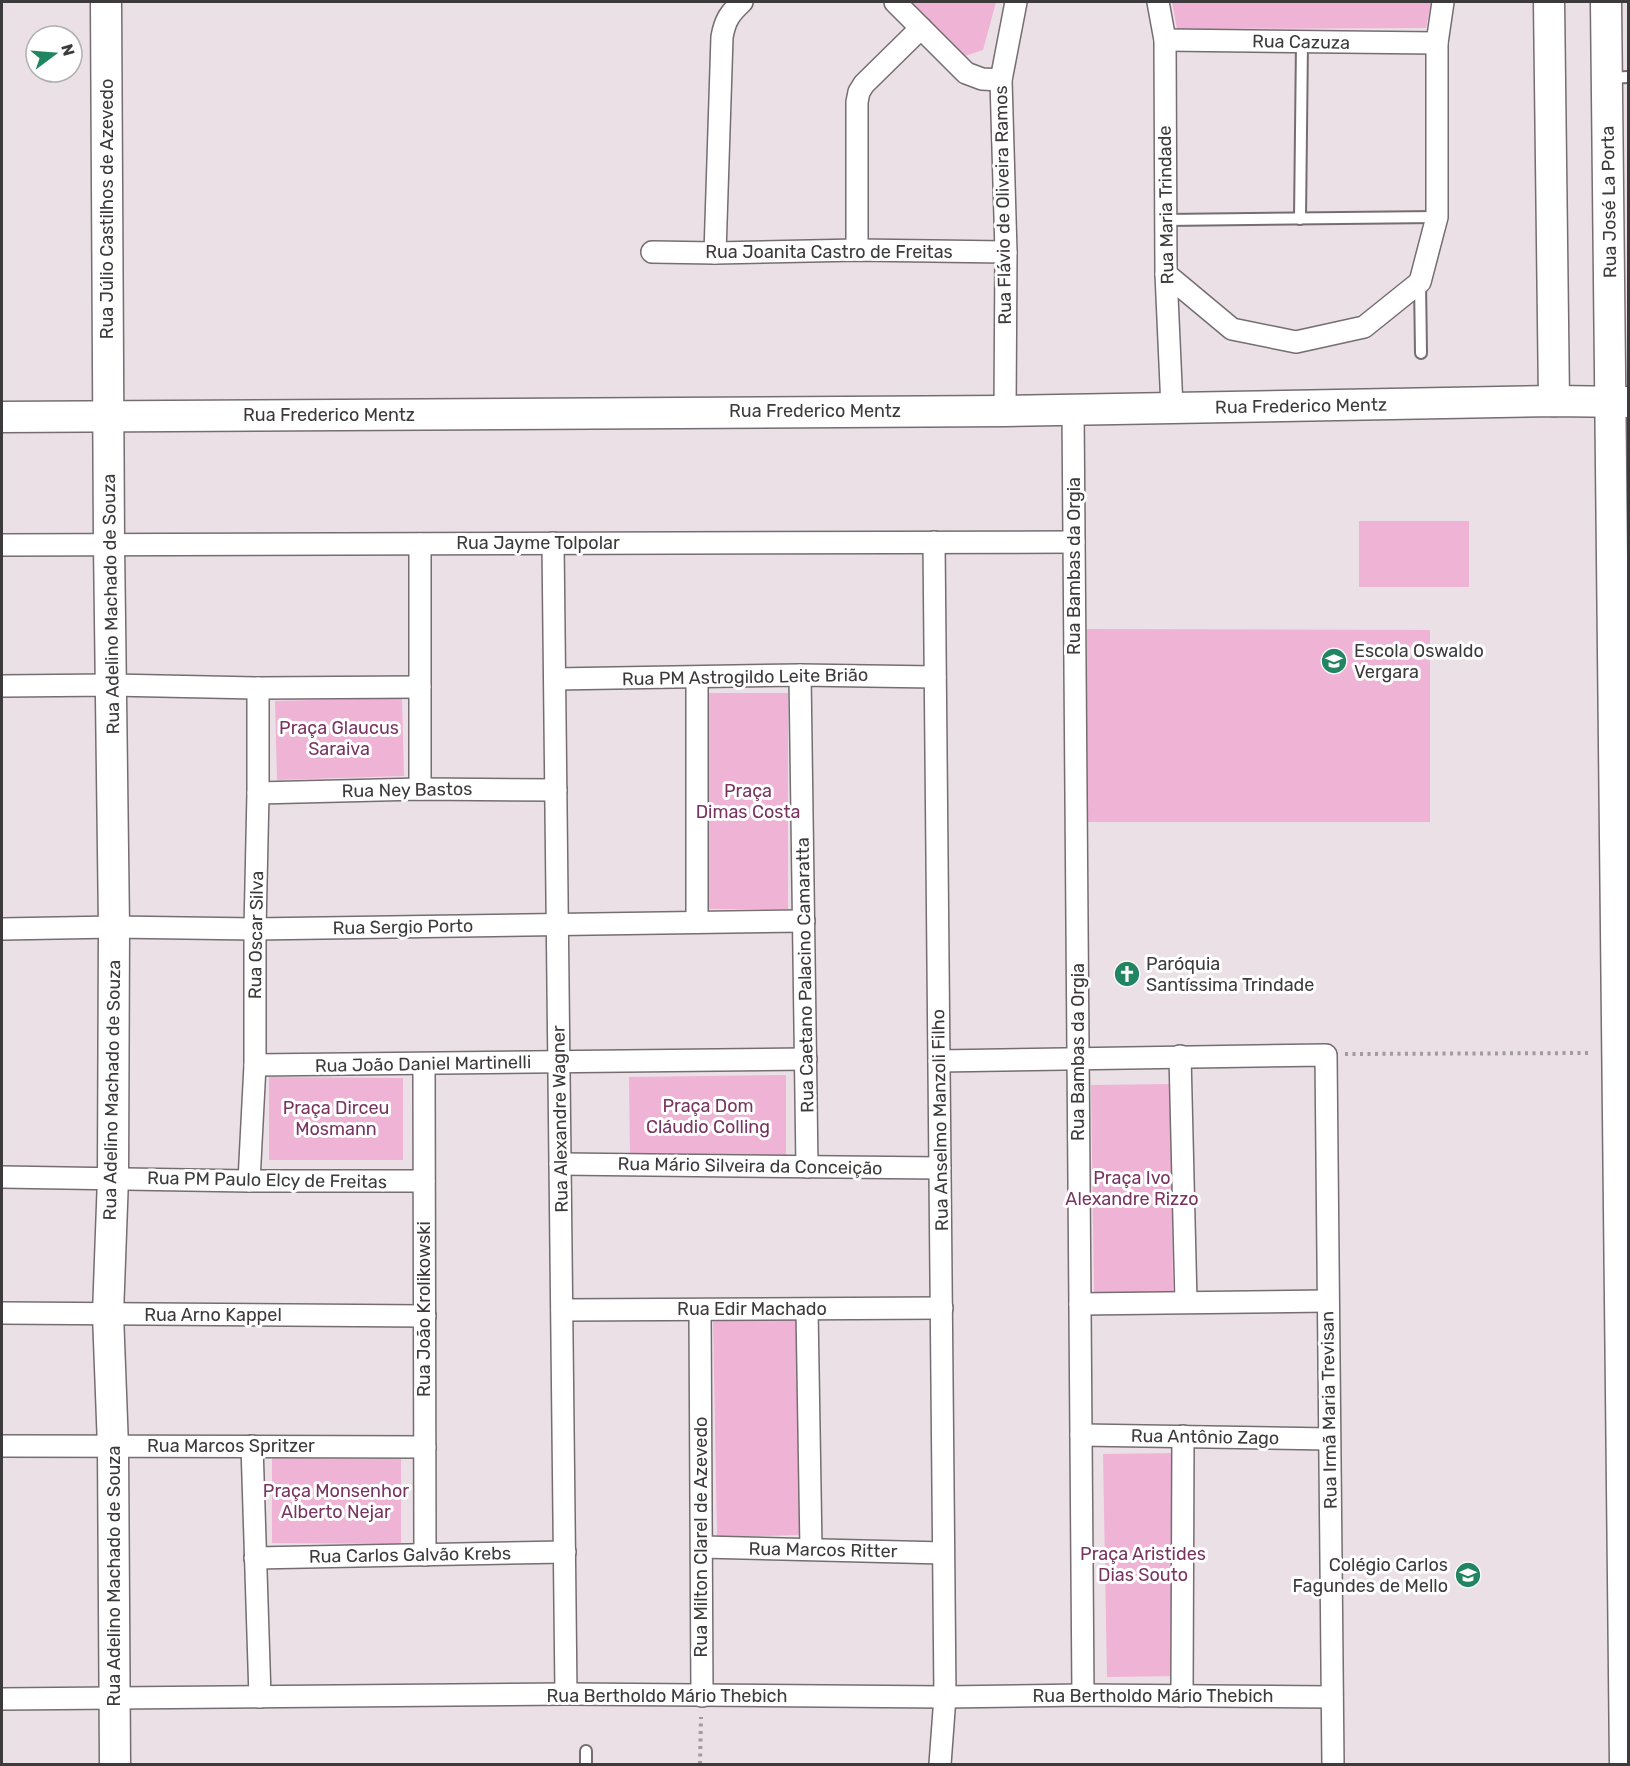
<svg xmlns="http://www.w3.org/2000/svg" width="1630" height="1766" font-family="Rubik,sans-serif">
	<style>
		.green { fill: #efb3d6 }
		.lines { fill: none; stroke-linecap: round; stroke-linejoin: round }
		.lane-casing { stroke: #756d71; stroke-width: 14 }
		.street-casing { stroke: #756d71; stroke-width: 24 }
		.secondary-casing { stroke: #756d71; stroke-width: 33 }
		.path { stroke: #a19a9e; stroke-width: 4; stroke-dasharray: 3 4.5; stroke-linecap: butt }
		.lane { stroke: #fff; stroke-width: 10 }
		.street { stroke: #fff; stroke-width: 21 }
		.secondary { stroke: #fff; stroke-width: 30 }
		.labels { text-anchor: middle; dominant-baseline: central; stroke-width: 6; stroke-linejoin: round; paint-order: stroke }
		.street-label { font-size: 18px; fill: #3d3a3c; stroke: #fff }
		.poi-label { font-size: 18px; fill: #3d3a3c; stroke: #fff; text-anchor: start }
		.park-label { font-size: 18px; fill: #793360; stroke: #fff }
	</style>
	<rect width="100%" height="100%" fill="#eae0e6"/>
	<!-- green -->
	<g class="green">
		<path d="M 911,2 L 996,2 L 983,50 L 965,56 Z"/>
		<path d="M 1172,2 L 1431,2 L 1426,28 L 1177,29 Z"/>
		<rect x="1359" y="521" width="110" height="66"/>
		<path d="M 1087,629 L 1430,630 L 1430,822 L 1087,822 Z"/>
		<rect x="708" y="693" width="80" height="216"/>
		<path d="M 402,698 L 404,776 L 277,780 L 275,701 Z"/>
		<path d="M 786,1075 L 786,1156 L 630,1158 L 629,1077 Z"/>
		<path d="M 269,1077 L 403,1078 L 403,1160 L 269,1160 Z"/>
		<path d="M 1171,1084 L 1173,1293 L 1094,1294 L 1091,1085 Z"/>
		<path d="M 796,1318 L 800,1535 L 717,1537 L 713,1319 Z"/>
		<path d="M 1179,1453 L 1183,1676 L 1107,1677 L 1103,1454 Z"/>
		<path d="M 272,1458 L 401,1459 L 401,1544 L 272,1543 Z"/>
	</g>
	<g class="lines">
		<!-- lane casing -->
		<g class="lane-casing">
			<g id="lane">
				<path d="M 1608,78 L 1628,77"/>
				<path d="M 1300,219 L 1302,42"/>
				<path d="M 1165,220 L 1437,217"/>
				<path d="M 1420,282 L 1421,353"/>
				<path d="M 586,1764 L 586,1751"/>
			</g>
		</g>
		<!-- street casing -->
		<g class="street-casing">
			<g id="street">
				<path d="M 895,2 L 966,73 L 982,79 L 1001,80"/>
				<path d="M 1158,2 L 1165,40 L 1166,274 L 1172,408"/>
				<path d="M 1165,40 L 1437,43"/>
				<path d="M 857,250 L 857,102 L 859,92 L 864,84 L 921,28"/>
				<path d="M 652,252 L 715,253 L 857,250 L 1006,252"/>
				<path d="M 715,253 L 722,37 C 725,20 730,13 742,2"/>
				<path d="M 1166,274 L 1232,329 L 1296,342 L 1364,327 L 1420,282 L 1437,217 L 1437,43 L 1443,2"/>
				<path d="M 1073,409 L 1083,1695"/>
				<path d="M 1005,411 L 1006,252 L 1001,80 L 1016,2"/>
				<path d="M 934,542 L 945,1697 L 940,1764"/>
				<path d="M 553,543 L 566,1694"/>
				<path d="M 2,545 L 1074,542"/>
				<path d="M 800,675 L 807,1167"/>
				<path d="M 697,678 L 697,922"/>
				<path d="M 555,679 L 800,675 L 935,677"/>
				<path d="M 2,686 L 112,685 L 258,688 L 420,687"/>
				<path d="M 420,789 L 420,544"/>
				<path d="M 258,793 L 420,789 L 556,790"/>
				<path d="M 2,929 L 114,927 L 255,929 L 804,921"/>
				<path d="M 1180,1056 L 1186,1302"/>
				<path d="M 939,1061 L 1326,1055 L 1333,1764"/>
				<path d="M 424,1064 L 425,1555"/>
				<path d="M 255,1065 L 806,1059"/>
				<path d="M 560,1164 L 940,1168"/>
				<path d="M 2,1177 L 249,1181 L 424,1181"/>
				<path d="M 249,1181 L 255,1065 L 255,929 L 258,793 L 258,688"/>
				<path d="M 1080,1304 L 1328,1301"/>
				<path d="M 807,1309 L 811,1549"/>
				<path d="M 562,1310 L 942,1308"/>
				<path d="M 700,1310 L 702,1696"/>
				<path d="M 2,1313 L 425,1316"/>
				<path d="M 1081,1435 L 1329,1439"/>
				<path d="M 2,1446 L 425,1447"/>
				<path d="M 252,1446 L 260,1697"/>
				<path d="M 702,1547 L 943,1553"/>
				<path d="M 255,1558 L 565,1552"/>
				<path d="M 1182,1696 L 1183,1436"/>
				<path d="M 2,1699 L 566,1694 L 945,1697 L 1083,1695 L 1332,1697"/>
			</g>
		</g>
		<!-- secondary casing -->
		<g class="secondary-casing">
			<g id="secondary">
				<path d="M 106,2 L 109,544 L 114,927 L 113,1178 L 108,1314 L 113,1447 L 115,1764"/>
				<path d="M 1549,2 L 1554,401"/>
				<path d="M 1606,2 L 1625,1764"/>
				<path d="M 2,417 L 1005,411 L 1554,401 L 1628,402"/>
			</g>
		</g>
		<!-- path -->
		<g class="path">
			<path d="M 1345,1054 L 1592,1053"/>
			<path d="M 700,1764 L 701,1717"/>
		</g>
		<!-- lane -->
		<use href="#lane" class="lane"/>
		<!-- street -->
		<use href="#street" class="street"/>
		<!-- secondary -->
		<use href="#secondary" class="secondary"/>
	</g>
	<!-- icons -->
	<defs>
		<g id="school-disc" transform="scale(1.35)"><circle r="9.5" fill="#208560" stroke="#fff"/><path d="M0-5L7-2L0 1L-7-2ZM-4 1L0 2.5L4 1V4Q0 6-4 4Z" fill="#fff"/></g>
		<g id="church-disc" transform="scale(1.35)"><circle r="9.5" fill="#208560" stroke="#fff"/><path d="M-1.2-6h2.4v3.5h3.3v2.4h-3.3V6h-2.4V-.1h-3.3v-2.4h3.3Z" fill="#fff"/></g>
	</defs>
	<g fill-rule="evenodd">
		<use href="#school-disc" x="1334" y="661"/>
		<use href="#church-disc" x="1127" y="974"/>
		<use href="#school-disc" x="1468" y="1575"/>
	</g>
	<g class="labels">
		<!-- street labels -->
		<g class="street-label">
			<text transform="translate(1301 42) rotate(1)">Rua Cazuza</text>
			<text transform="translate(1609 202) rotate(-91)">Rua José La Porta</text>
			<text transform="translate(1003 205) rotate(-91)">Rua Flávio de Oliveira Ramos</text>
			<text transform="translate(1166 205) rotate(-91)">Rua Maria Trindade</text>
			<text transform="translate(107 209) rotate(-90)">Rua Júlio Castilhos de Azevedo</text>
			<text x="829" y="252">Rua Joanita Castro de Freitas</text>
			<text transform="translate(1301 406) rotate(-1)">Rua Frederico Mentz</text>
			<text x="815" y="411">Rua Frederico Mentz</text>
			<text x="329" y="415">Rua Frederico Mentz</text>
			<text x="538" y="543">Rua Jayme Tolpolar</text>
			<text transform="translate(1074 566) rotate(-90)">Rua Bambas da Orgia</text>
			<text transform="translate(111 604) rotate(-91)">Rua Adelino Machado de Souza</text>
			<text transform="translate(745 677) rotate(-1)">Rua PM Astrogildo Leite Brião</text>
			<text transform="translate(407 790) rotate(-1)">Rua Ney Bastos</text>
			<text transform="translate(403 927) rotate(-1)">Rua Sergio Porto</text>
			<text transform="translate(256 935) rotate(-89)">Rua Oscar Silva</text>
			<text transform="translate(805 975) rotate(-91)">Rua Caetano Palacino Camaratta</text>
			<text transform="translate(1078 1052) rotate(-90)">Rua Bambas da Orgia</text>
			<text transform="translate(423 1064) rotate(-1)">Rua João Daniel Martinelli</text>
			<text transform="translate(112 1090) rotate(-89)">Rua Adelino Machado de Souza</text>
			<text transform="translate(560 1119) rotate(-91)">Rua Alexandre Wagner</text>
			<text transform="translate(940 1120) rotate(-91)">Rua Anselmo Manzoli Filho</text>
			<text transform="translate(750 1166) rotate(1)">Rua Mário Silveira da Conceição</text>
			<text transform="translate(267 1180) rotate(1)">Rua PM Paulo Elcy de Freitas</text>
			<text transform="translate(424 1309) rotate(-90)">Rua João Krolikowski</text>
			<text x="752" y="1309">Rua Edir Machado</text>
			<text x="213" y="1315">Rua Arno Kappel</text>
			<text transform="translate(1329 1410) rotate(-91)">Rua Irmã Maria Trevisan</text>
			<text transform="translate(1205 1437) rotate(1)">Rua Antônio Zago</text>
			<text x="231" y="1446">Rua Marcos Spritzer</text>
			<text transform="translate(701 1537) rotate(-90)">Rua Milton Clarel de Azevedo</text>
			<text transform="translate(823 1550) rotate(1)">Rua Marcos Ritter</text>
			<text transform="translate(410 1555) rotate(-1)">Rua Carlos Galvão Krebs</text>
			<text transform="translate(114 1576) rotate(-90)">Rua Adelino Machado de Souza</text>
			<text x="667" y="1696">Rua Bertholdo Mário Thebich</text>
			<text x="1153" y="1696">Rua Bertholdo Mário Thebich</text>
		</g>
		<!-- poi labels -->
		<g class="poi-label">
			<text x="1354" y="651">Escola Oswaldo<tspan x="1354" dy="21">Vergara</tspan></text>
			<text x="1146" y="964">Paróquia<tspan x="1146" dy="21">Santíssima Trindade</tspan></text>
			<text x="1448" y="1565" text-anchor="end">Colégio Carlos<tspan x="1448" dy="21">Fagundes de Mello</tspan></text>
		</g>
		<!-- park labels -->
		<g class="park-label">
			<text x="339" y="728">Praça Glaucus<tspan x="339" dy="21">Saraiva</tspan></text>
			<text x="748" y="791">Praça<tspan x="748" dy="21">Dimas Costa</tspan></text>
			<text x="708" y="1106">Praça Dom<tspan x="708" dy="21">Cláudio Colling</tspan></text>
			<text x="336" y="1108">Praça Dirceu<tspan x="336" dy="21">Mosmann</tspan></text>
			<text x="1132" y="1178">Praça Ivo<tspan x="1132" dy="21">Alexandre Rizzo</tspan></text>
			<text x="336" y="1491">Praça Monsenhor<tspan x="336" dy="21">Alberto Nejar</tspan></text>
			<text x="1143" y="1554">Praça Aristides<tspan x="1143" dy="21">Dias Souto</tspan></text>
		</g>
	</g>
	<!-- border -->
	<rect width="1630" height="1766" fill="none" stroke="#3d3a3c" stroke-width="6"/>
	<!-- north arrow -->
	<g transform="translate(54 54) rotate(74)"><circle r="28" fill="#ffffff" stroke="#b1b0b1" stroke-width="1.5"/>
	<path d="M0-4.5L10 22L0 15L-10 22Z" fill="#208560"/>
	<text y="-9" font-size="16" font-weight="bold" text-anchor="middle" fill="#3d3a3c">N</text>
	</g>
</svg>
